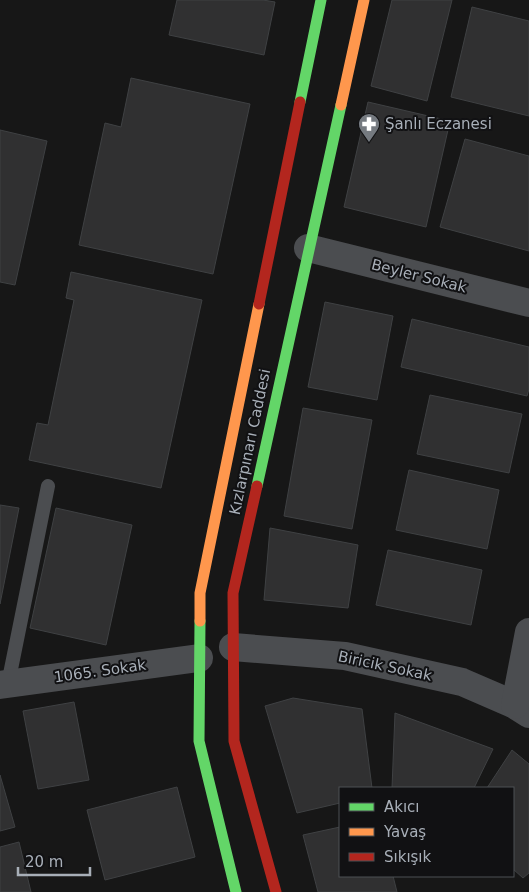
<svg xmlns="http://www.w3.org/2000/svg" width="529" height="892" font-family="'DejaVu Sans',sans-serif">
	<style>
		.building { fill: #303031; stroke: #3f4143 }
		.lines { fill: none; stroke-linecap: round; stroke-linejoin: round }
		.lane { stroke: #4b4d50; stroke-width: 14 }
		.street { stroke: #4b4d50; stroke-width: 28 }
		.fast { stroke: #63d668; stroke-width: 11 }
		.slow { stroke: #ff974d; stroke-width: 11 }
		.jam { stroke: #b3261e; stroke-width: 11 }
		.labels { text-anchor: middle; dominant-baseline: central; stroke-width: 4; stroke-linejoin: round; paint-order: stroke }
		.poi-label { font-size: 15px; fill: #a8afb8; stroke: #111113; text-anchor: start }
		.street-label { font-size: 15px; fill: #a8afb8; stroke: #111113 }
	</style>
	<rect width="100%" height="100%" fill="#171717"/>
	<!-- building -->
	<g class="building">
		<path d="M 177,0 L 263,0 L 275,2 L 264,55 L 169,35 Z"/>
		<path d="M 392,0 L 452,0 L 427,101 L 371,86 Z"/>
		<path d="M 472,7 L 529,21 L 529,116 L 451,97 Z"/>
		<path d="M 131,78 L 250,104 L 213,274 L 79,245 L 105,123 L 121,127 Z"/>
		<path d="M 368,102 L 450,121 L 426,227 L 344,207 Z"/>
		<path d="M 0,130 L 47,141 L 15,285 L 0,282 Z"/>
		<path d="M 465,139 L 529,156 L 529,251 L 440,227 Z"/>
		<path d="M 71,272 L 202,300 L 161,488 L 29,460 L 37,423 L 48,425 L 74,300 L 66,298 Z"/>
		<path d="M 325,302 L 393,316 L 377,400 L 308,387 Z"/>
		<path d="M 412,319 L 529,347 L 529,389 L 527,396 L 401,367 Z"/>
		<path d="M 430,395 L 522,414 L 509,473 L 417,454 Z"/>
		<path d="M 303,408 L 372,420 L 352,529 L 284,516 Z"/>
		<path d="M 409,470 L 499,490 L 487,549 L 396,530 Z"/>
		<path d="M 0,505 L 19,508 L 0,604 Z"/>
		<path d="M 56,508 L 132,525 L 106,645 L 30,628 Z"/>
		<path d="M 270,528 L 358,545 L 348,608 L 264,600 Z"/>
		<path d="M 388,550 L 482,570 L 471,625 L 376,605 Z"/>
		<path d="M 293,698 L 362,709 L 372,788 L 340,788 L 340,803 L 297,813 L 265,706 Z"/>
		<path d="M 74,702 L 89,780 L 38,789 L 23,711 Z"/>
		<path d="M 395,713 L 493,749 L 474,788 L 392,788 Z"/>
		<path d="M 512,750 L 529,764 L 529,873 L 523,878 L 513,869 L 513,788 L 487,788 Z"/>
		<path d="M 0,775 L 15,827 L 0,831 Z"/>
		<path d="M 177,787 L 195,857 L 105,880 L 87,810 Z"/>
		<path d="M 340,827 L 340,876 L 393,876 L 397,892 L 318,892 L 303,835 Z"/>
		<path d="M 19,842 L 31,892 L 0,892 L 0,847 Z"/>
	</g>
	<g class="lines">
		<!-- lane -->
		<path class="lane" d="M 8,684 L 48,486"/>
		<!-- street -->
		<g class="street">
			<path d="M 308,248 L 529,303"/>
			<path d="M 233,647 L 345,656 L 462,682 L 515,705 L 529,714"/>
			<path d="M 0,685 L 199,658"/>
			<path d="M 515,705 L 529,632"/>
		</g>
		<!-- fast -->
		<g class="fast">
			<path d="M 300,102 L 321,0"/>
			<path d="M 257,486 L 341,105"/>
			<path d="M 200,621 L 199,741 L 236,892"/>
		</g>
		<!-- slow -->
		<g class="slow">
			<path d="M 341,105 L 364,0"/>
			<path d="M 200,621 L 200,593 L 259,304"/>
		</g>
		<!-- jam -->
		<g class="jam">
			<path d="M 259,304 L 300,102"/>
			<path d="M 257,486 L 233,593 L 234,741 L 276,892"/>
		</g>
	</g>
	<!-- icons -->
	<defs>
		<g id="pharmacy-pin" transform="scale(1.125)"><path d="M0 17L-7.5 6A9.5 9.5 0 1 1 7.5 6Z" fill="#757a80" stroke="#111113"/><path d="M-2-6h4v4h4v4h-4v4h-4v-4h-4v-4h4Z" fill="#fff"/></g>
	</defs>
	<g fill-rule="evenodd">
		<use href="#pharmacy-pin" x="369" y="124"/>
	</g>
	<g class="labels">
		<!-- poi labels -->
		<g class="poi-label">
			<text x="385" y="124">Şanlı Eczanesi</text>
		</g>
		<!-- street labels -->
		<g class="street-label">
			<text transform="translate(419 276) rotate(14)">Beyler Sokak</text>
			<text transform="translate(250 442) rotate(-78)">Kızlarpınarı Caddesi</text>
			<text transform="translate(385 666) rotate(12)">Biricik Sokak</text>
			<text transform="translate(100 671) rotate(-8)">1065. Sokak</text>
		</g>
	</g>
	<!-- legend -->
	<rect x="339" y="787" width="175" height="90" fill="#111113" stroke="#4d5055"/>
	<rect x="349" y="803" width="25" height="8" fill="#63d668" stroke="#4d5055"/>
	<text x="384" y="812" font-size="15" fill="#a8afb8">Akıcı</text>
	<rect x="349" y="828" width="25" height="8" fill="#ff974d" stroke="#4d5055"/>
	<text x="384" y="837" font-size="15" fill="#a8afb8">Yavaş</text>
	<rect x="349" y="853" width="25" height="8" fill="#b3261e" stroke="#4d5055"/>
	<text x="384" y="862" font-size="15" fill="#a8afb8">Sıkışık</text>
	<!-- scale -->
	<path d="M18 867v8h72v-8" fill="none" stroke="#a8afb8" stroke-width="2.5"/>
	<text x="25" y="867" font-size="15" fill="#a8afb8" stroke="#111113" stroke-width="4" paint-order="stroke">20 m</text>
</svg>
